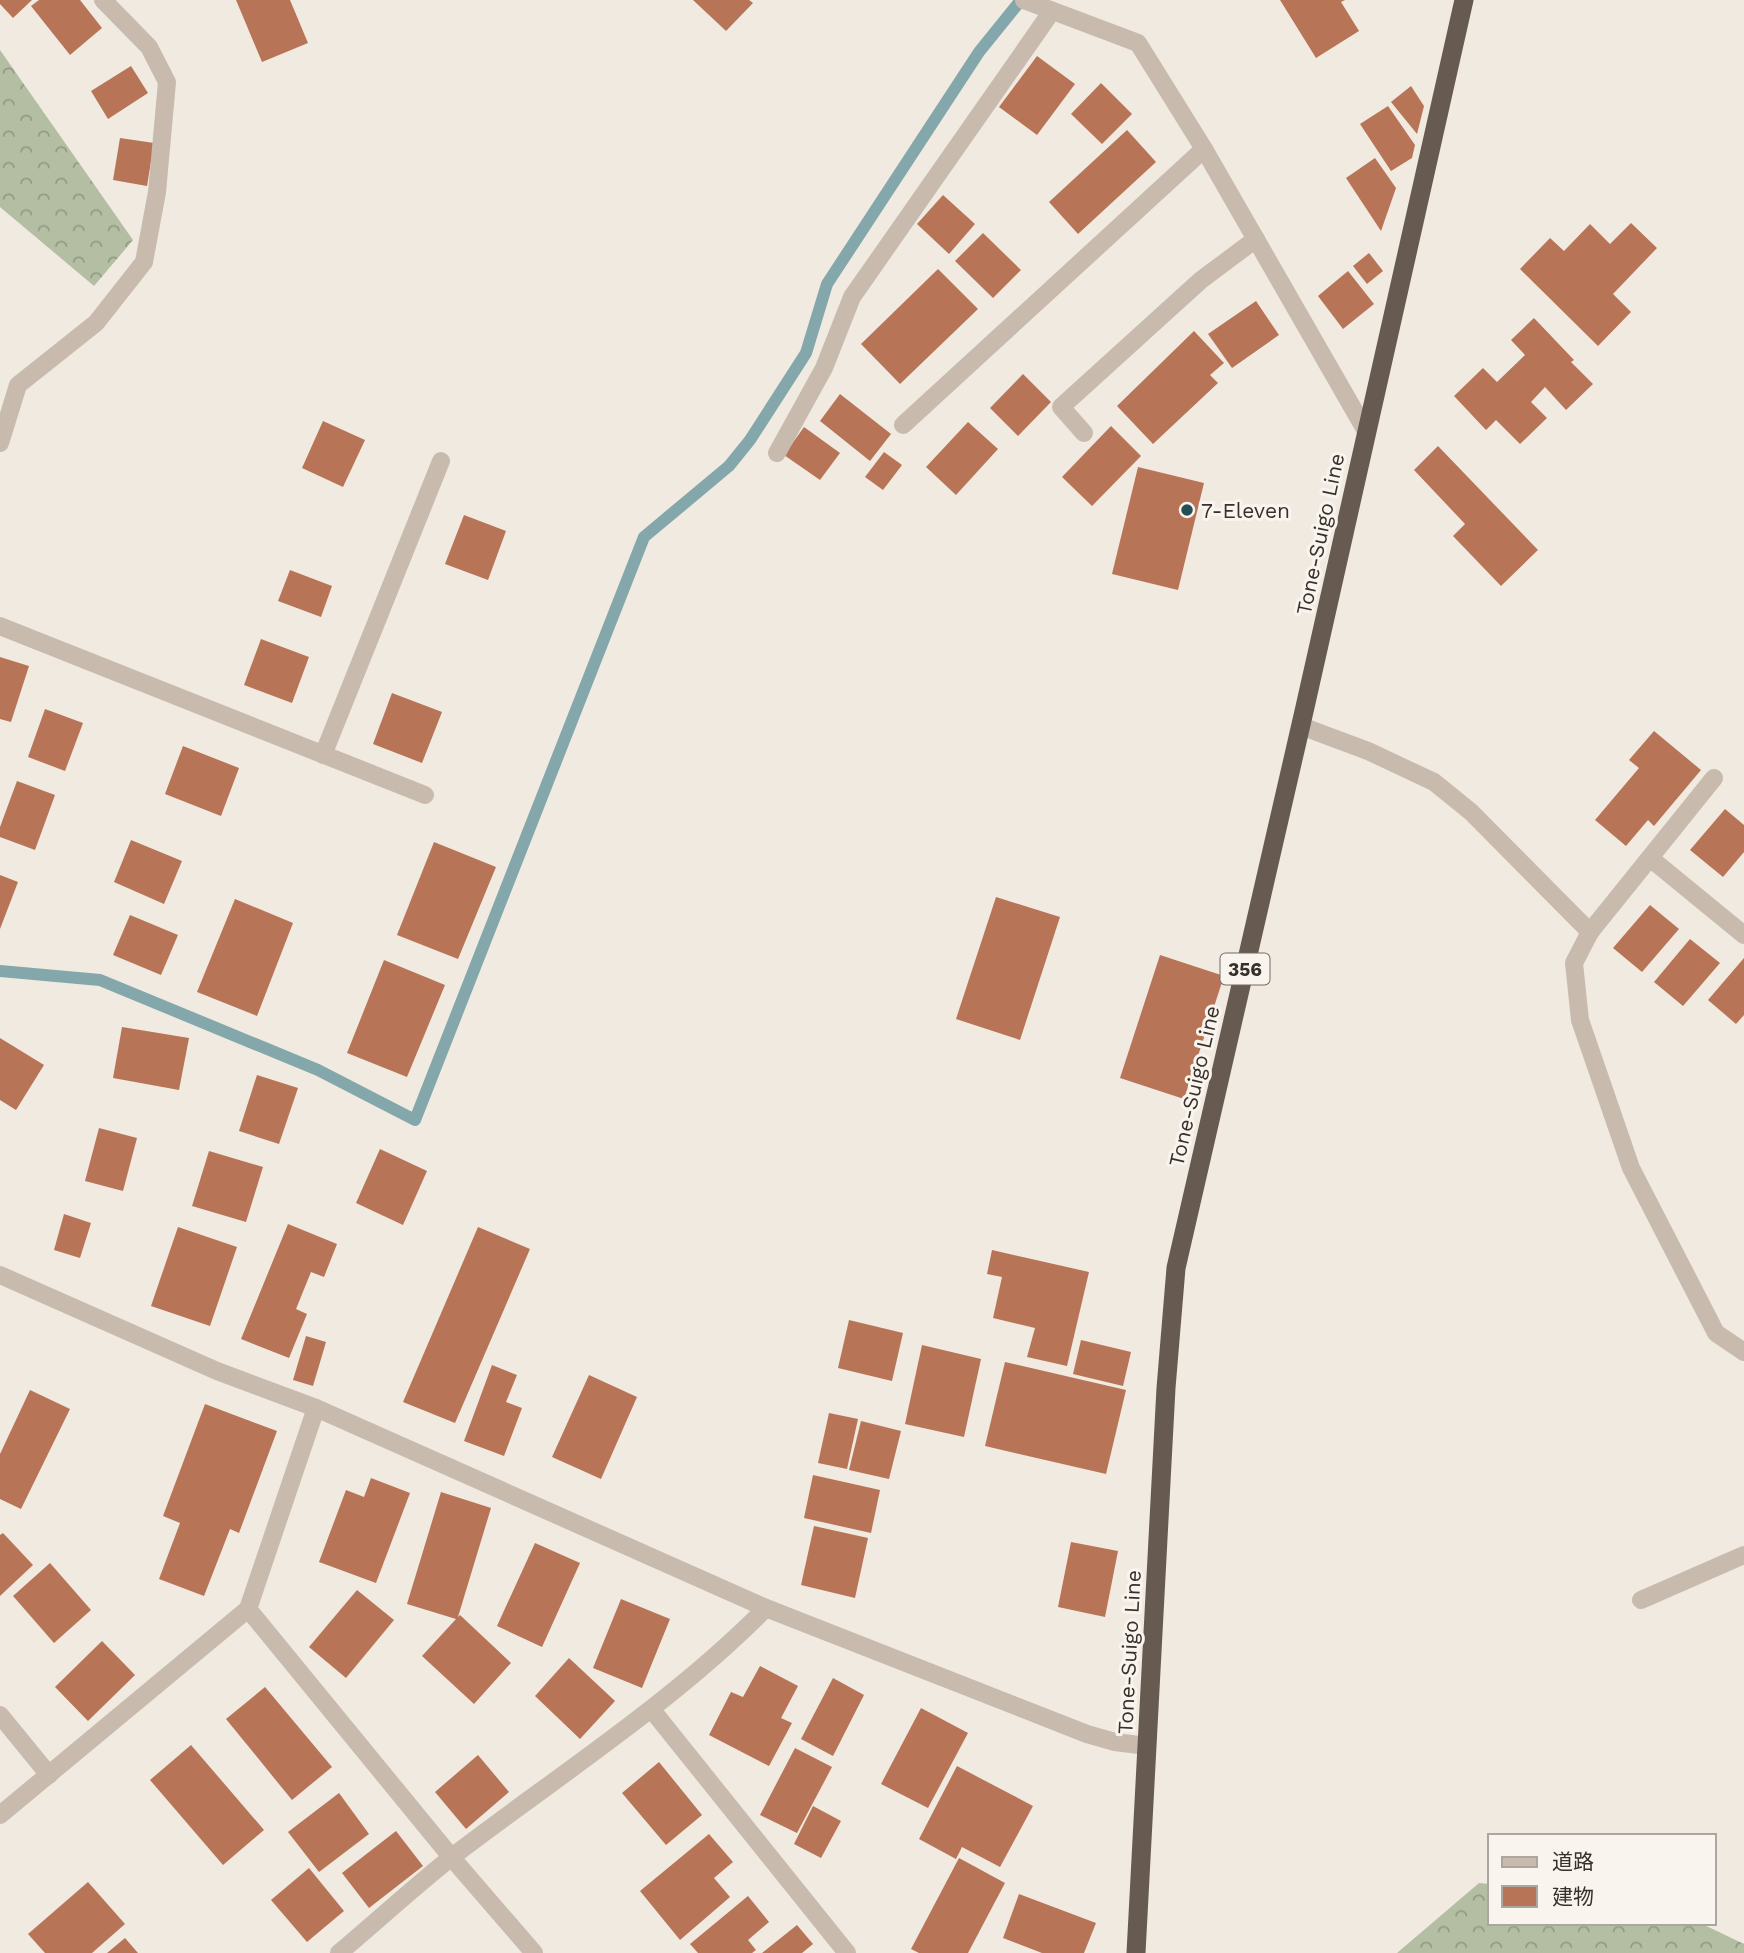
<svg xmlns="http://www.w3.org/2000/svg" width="1744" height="1953" font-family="'Work Sans','Noto Sans JP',sans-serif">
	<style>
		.forest { fill: url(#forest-crowns) }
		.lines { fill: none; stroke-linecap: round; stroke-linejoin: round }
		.stream { stroke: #83a7ab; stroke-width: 12 }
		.building { fill: #b87457 }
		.service { stroke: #c8bbae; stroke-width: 18 }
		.minor { stroke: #c8bbae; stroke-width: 18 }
		.tertiary { stroke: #c8bbae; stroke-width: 18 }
		.trunk { stroke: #675a51; stroke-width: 19 }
		.poi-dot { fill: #254f54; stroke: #f9f4ed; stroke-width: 2.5 }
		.labels { text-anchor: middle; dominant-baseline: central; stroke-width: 6; stroke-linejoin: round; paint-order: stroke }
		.shield { fill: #f9f4ed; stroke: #716b65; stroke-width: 2 }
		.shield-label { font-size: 19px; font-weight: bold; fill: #37302b }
		.poi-label { font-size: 21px; fill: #37302b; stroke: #f9f4ed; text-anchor: start }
		.street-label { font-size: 21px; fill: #37302b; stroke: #f9f4ed }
	</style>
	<defs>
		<pattern id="forest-crowns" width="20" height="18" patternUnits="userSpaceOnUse" patternTransform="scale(1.75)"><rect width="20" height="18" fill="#b3bea2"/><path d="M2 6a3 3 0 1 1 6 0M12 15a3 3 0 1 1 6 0" fill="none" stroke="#929b84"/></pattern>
	</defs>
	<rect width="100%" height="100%" fill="#f1eae1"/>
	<!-- forest -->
	<g class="forest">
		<path d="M 0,50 L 133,240 L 94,286 L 0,207 Z"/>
		<path d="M 1479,1883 L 1490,1884 L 1490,1923 L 1700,1923 L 1744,1944 L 1744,1953 L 1397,1953 Z"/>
	</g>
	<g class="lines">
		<!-- stream -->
		<path class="stream" d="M 0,971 L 100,980 L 318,1070 L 415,1120 L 644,537 L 729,466 L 750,440 L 806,353 L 827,284 L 979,52 L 1021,0"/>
	</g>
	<!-- building -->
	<g class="building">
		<path d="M 0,0 L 32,0 L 13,18 L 0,4 Z"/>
		<path d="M 39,0 L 80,0 L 102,28 L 70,55 L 31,6 Z"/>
		<path d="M 236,0 L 290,0 L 308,43 L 262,62 Z"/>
		<path d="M 693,0 L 749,0 L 753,3 L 726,31 Z"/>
		<path d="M 1280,0 L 1345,0 L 1341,2 L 1359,31 L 1316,58 Z"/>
		<path d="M 1037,56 L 1075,84 L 1037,135 L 999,107 Z"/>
		<path d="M 131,66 L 148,93 L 108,119 L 91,91 Z"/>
		<path d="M 1101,83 L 1132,114 L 1102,144 L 1071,114 Z"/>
		<path d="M 1411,86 L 1424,106 L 1417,134 L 1391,102 Z"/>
		<path d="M 1388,106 L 1415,145 L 1412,158 L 1391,171 L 1360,124 Z"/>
		<path d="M 1127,130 L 1156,162 L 1078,234 L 1049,202 Z"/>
		<path d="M 120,138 L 154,143 L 147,186 L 113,180 Z"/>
		<path d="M 1375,158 L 1396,188 L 1381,231 L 1346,178 Z"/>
		<path d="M 943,195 L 975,224 L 949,254 L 917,224 Z"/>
		<path d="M 1631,223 L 1657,248 L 1613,294 L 1631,312 L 1598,346 L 1520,269 L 1550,238 L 1564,251 L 1590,224 L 1610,244 Z"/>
		<path d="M 983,233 L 1021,270 L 993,298 L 955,261 Z"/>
		<path d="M 1369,253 L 1383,271 L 1367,284 L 1353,266 Z"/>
		<path d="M 938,269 L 978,309 L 900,384 L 861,344 Z"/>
		<path d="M 1348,271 L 1374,304 L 1343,329 L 1318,296 Z"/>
		<path d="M 1256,301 L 1279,335 L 1232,368 L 1208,334 Z"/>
		<path d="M 1534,318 L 1574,360 L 1571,362 L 1593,384 L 1566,410 L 1545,387 L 1531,402 L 1547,418 L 1520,444 L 1496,420 L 1486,430 L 1454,396 L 1483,368 L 1497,382 L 1525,355 L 1511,340 Z"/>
		<path d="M 1194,331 L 1224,363 L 1210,375 L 1218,383 L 1153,444 L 1117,406 Z"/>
		<path d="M 1023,374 L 1051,402 L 1018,436 L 990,408 Z"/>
		<path d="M 840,394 L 891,434 L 870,461 L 820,421 Z"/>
		<path d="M 323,421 L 365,440 L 343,487 L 302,468 Z"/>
		<path d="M 968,422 L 998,449 L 956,495 L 926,467 Z"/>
		<path d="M 1111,426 L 1141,456 L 1092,506 L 1062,477 Z"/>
		<path d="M 804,427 L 840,453 L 820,480 L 784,455 Z"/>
		<path d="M 1438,446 L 1538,550 L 1501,586 L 1453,536 L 1465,524 L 1414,470 Z"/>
		<path d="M 884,452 L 902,465 L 883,490 L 865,477 Z"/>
		<path d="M 1138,467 L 1204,483 L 1178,590 L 1112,574 Z"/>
		<path d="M 464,515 L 506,531 L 488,580 L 445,564 Z"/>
		<path d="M 290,570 L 332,586 L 321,617 L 278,601 Z"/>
		<path d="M 261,639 L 309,657 L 292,703 L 244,685 Z"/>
		<path d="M 0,657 L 29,666 L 11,722 L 0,719 Z"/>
		<path d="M 392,693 L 442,712 L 422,763 L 373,744 Z"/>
		<path d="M 45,709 L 83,723 L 65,771 L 28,757 Z"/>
		<path d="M 1654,731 L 1701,770 L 1654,826 L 1648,820 L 1626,846 L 1595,820 L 1639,768 L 1629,760 Z"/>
		<path d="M 183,746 L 239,768 L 221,816 L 165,794 Z"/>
		<path d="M 17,781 L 55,795 L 35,850 L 0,837 L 0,827 Z"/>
		<path d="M 1725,809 L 1744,825 L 1744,852 L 1723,877 L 1690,850 Z"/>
		<path d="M 131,840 L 182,861 L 164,904 L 114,882 Z"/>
		<path d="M 434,842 L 496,867 L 458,959 L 397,935 Z"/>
		<path d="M 0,875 L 18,882 L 0,929 Z"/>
		<path d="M 996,897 L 1060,917 L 1020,1040 L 956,1019 Z"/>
		<path d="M 235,899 L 293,923 L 257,1016 L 197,992 Z"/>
		<path d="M 1650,905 L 1679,929 L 1642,972 L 1613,948 Z"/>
		<path d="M 130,915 L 178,935 L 161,975 L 113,955 Z"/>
		<path d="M 1690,939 L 1720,963 L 1683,1006 L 1654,982 Z"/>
		<path d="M 1160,955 L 1224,976 L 1184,1099 L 1120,1078 Z"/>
		<path d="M 1744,958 L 1744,1015 L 1736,1024 L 1708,1000 Z"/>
		<path d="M 384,960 L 445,985 L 407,1077 L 347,1053 Z"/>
		<path d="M 122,1027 L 189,1038 L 179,1090 L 113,1078 Z"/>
		<path d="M 0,1038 L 44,1065 L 16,1110 L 0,1100 Z"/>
		<path d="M 257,1075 L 298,1088 L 279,1144 L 239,1131 Z"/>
		<path d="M 99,1128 L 137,1138 L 123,1191 L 85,1181 Z"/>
		<path d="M 380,1149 L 427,1171 L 403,1225 L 356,1203 Z"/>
		<path d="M 209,1151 L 263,1167 L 246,1222 L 192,1206 Z"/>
		<path d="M 64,1214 L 91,1223 L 80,1258 L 54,1250 Z"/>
		<path d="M 288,1224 L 337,1244 L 324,1277 L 311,1272 L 296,1309 L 307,1314 L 289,1358 L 241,1339 Z"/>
		<path d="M 178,1227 L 237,1247 L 210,1326 L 151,1306 Z"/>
		<path d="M 478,1227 L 530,1249 L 455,1423 L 403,1402 Z"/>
		<path d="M 992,1250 L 1089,1272 L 1067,1366 L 1027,1357 L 1035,1328 L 993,1318 L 1002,1277 L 987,1274 Z"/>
		<path d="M 849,1320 L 903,1333 L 892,1381 L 838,1368 Z"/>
		<path d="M 306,1336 L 326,1342 L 313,1386 L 293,1380 Z"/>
		<path d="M 1081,1340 L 1131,1352 L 1123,1386 L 1073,1374 Z"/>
		<path d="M 922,1345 L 981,1359 L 964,1437 L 905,1424 Z"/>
		<path d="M 1005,1362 L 1126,1390 L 1106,1474 L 985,1446 Z"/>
		<path d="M 492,1365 L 517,1375 L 506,1402 L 522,1408 L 504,1456 L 464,1441 Z"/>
		<path d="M 589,1375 L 637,1397 L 601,1479 L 552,1457 Z"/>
		<path d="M 30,1390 L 70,1409 L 21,1509 L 0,1499 L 0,1454 Z"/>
		<path d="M 205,1404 L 277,1431 L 239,1533 L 230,1529 L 204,1596 L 159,1579 L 180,1523 L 163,1516 Z"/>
		<path d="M 829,1413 L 858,1419 L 847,1469 L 818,1463 Z"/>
		<path d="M 861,1421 L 901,1431 L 889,1479 L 849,1470 Z"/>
		<path d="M 813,1475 L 880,1490 L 871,1533 L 804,1518 Z"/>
		<path d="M 371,1478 L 410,1493 L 376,1583 L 319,1562 L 346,1490 L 364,1497 Z"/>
		<path d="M 441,1492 L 491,1508 L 458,1617 L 460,1615 L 511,1663 L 474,1704 L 422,1656 L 456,1619 L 407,1604 Z"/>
		<path d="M 814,1526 L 868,1538 L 855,1598 L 801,1585 Z"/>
		<path d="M 3,1533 L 33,1565 L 0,1596 L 0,1535 Z"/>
		<path d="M 1071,1542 L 1118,1551 L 1105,1617 L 1058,1607 Z"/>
		<path d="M 535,1543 L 580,1563 L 542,1647 L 497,1626 Z"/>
		<path d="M 50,1563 L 91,1610 L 54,1643 L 13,1596 Z"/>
		<path d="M 357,1590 L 394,1620 L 346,1678 L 309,1647 Z"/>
		<path d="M 621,1599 L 670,1619 L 642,1688 L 593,1668 Z"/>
		<path d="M 102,1641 L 135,1675 L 88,1721 L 55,1687 Z"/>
		<path d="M 569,1658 L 615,1701 L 580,1739 L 535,1696 Z"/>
		<path d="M 760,1666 L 798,1686 L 781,1718 L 792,1723 L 769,1766 L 709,1735 L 731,1692 L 743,1697 Z"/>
		<path d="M 833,1678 L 864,1695 L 833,1756 L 801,1739 Z"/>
		<path d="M 265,1687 L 332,1767 L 292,1800 L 226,1719 Z"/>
		<path d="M 921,1708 L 968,1733 L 928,1808 L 881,1784 Z"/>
		<path d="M 191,1745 L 264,1830 L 223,1865 L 150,1780 Z"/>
		<path d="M 795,1748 L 832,1767 L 797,1833 L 760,1815 Z"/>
		<path d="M 478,1755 L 509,1792 L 466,1829 L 435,1792 Z"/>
		<path d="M 659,1762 L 702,1815 L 666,1845 L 622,1793 Z"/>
		<path d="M 957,1766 L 1033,1806 L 1000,1867 L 962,1847 L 956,1859 L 919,1839 Z"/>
		<path d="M 339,1793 L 369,1834 L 319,1872 L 288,1832 Z"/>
		<path d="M 813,1806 L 841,1821 L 821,1858 L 794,1844 Z"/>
		<path d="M 396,1831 L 423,1866 L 369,1908 L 342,1873 Z"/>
		<path d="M 709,1834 L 733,1862 L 714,1878 L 730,1897 L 680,1940 L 640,1891 Z"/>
		<path d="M 959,1858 L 1005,1883 L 968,1953 L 919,1953 L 911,1949 Z"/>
		<path d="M 309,1868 L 344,1911 L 307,1942 L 271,1900 Z"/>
		<path d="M 88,1882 L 125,1924 L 92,1953 L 45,1953 L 28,1934 Z"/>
		<path d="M 1019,1894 L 1096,1923 L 1084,1953 L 1042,1953 L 1003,1938 Z"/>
		<path d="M 748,1896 L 769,1922 L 748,1940 L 756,1950 L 752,1953 L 698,1953 L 690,1944 Z"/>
		<path d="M 797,1925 L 813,1944 L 802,1953 L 762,1953 Z"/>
		<path d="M 125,1938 L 138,1953 L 107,1953 Z"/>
	</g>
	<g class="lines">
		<!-- service -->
		<g class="service">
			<path d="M 903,425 L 1204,149"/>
			<path d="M 1084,433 L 1061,407 L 1201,280 L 1256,239"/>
			<path d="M 777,453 L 824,368 L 852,297 L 1052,11"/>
			<path d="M 1650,858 L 1744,935"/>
			<path d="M 1590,932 L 1714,778"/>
		</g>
		<!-- minor -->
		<g class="minor">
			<path d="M 1024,0 L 1138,43 L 1204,149 L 1366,431"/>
			<path d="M 0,443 L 18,385 L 96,323 L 144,262 L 157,192 L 167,82 L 149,47 L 103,0"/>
			<path d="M 0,626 L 425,795"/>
			<path d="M 1301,726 L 1368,751 L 1434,782 L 1471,812 L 1590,932 L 1574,963 L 1580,1020 L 1631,1168 L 1716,1333 L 1744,1352"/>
			<path d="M 323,755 L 441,461"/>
			<path d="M 316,1408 L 248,1609 L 452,1858 L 534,1953"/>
			<path d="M 1641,1600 L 1744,1555"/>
			<path d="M 652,1710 L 847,1953"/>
			<path d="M 0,1715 L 49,1775"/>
			<path d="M 0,1815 L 248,1609"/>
			<path d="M 339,1953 C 377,1921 414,1887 453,1856 C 559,1775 672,1703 766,1608"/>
		</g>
		<!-- tertiary -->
		<path class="tertiary" d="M 0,1275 L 217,1371 L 316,1408 L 766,1608 L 1087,1734 L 1115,1742 L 1147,1746"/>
		<!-- trunk -->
		<path class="trunk" d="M 1136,1953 L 1166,1388 L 1176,1268 L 1305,707 L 1464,0"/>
	</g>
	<!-- markers -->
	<circle class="poi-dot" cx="1187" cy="510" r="7"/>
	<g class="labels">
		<!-- shield labels -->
		<rect class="shield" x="1220.5" y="953.5" width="49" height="31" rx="5"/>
		<g class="shield-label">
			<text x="1245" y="969">356</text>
		</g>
		<!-- poi labels -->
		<g class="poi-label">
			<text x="1201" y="510">7-Eleven</text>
		</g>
		<!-- street labels -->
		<g class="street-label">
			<text transform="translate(1320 534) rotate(-78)">Tone-Suigo Line</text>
			<text transform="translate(1194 1086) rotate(-77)">Tone-Suigo Line</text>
			<text transform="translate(1129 1652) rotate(-87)">Tone-Suigo Line</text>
		</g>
	</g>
	<!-- legend -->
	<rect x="1488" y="1834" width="228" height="91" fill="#f9f4ed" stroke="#aba69f" stroke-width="2"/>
	<rect x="1502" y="1857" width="35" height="10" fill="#c8bbae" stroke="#aba69f" stroke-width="2"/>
	<text x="1552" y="1869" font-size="21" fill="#37302b">道路</text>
	<rect x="1502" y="1886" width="35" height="21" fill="#b87457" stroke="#aba69f" stroke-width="2"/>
	<text x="1552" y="1904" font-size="21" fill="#37302b">建物</text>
</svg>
